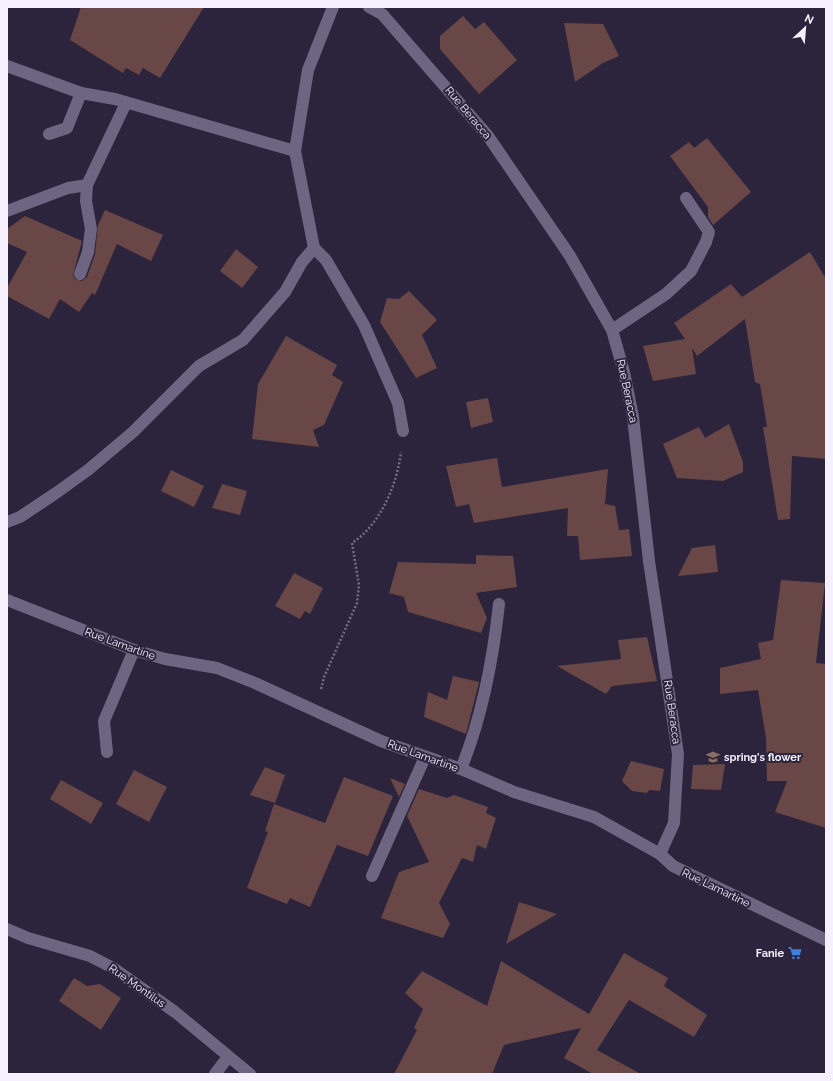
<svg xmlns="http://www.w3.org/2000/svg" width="833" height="1081" font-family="Raleway,sans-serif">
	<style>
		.building { fill: #684746 }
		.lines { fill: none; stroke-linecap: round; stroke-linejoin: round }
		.path { stroke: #746d81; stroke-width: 2.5; stroke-dasharray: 2 2; stroke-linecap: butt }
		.lane { stroke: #6e6582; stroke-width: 12 }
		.street { stroke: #6e6582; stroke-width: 12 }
		.labels { text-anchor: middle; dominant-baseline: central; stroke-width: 4; stroke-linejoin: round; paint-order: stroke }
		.street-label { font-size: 11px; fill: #f4f0fd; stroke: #2c243c }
		.poi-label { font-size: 11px; font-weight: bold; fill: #f4f0fd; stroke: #2c243c; text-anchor: start }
	</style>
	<rect width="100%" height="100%" fill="#2c243c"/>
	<!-- building -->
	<g class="building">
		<path d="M 81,7 L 204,7 L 160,78 L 143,68 L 139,75 L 126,68 L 123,73 L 70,40 Z"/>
		<path d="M 463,16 L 475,29 L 484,22 L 517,60 L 479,94 L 440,49 L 440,36 Z"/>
		<path d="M 564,23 L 603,24 L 619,56 L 603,63 L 575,82 Z"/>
		<path d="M 707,138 L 751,192 L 713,225 L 708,217 L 708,207 L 670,156 L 689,142 L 694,148 Z"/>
		<path d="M 105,210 L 163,235 L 151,261 L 117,244 L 95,295 L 92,293 L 79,312 L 60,299 L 49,319 L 7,296 L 7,288 L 27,252 L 7,243 L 7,229 L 25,216 L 82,241 L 73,275 L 75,279 L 82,281 L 87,277 L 95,254 L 98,225 Z"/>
		<path d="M 236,249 L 258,267 L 242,288 L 220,271 Z"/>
		<path d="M 810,252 L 826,279 L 826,459 L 792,456 L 790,519 L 778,520 L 763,427 L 767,427 L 760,384 L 755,382 L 745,319 L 697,356 L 692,348 L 696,374 L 653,381 L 643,346 L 685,339 L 674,323 L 731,284 L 742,297 Z"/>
		<path d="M 409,291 L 437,320 L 422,335 L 437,368 L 416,378 L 380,322 L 387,298 L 399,299 Z"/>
		<path d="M 286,336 L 337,365 L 332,375 L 343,382 L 324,425 L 313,430 L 319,447 L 252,439 L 258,384 Z"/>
		<path d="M 488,398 L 493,422 L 471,428 L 466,402 Z"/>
		<path d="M 729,424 L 743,462 L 743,472 L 723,481 L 677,478 L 663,444 L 699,427 L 705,438 Z"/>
		<path d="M 497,458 L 502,487 L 608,469 L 605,504 L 615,506 L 619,530 L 629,529 L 632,556 L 580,560 L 578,536 L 567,536 L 568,508 L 474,523 L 469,504 L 456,507 L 446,466 Z"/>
		<path d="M 171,470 L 204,486 L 194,507 L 161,491 Z"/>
		<path d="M 222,484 L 247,491 L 240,515 L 212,508 Z"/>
		<path d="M 715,545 L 718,572 L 678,576 L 692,548 Z"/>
		<path d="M 476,555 L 513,556 L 517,587 L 476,593 L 487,618 L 481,633 L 408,612 L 404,597 L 389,593 L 398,562 L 476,564 Z"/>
		<path d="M 294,573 L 323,588 L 310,614 L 305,611 L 300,619 L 275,606 Z"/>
		<path d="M 781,580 L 825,583 L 816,663 L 826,664 L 826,828 L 775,812 L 787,781 L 767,781 L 766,738 L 758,690 L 720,694 L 720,668 L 761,659 L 758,643 L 773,640 Z"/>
		<path d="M 647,637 L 657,681 L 612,686 L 606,694 L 557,666 L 621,659 L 618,640 Z"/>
		<path d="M 453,676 L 479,682 L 466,734 L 424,717 L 428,692 L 447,700 Z"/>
		<path d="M 631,761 L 664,769 L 660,791 L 649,790 L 647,793 L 632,791 L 622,781 Z"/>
		<path d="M 725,764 L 721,790 L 691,789 L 693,765 Z"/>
		<path d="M 265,767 L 285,775 L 275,803 L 250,795 Z"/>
		<path d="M 134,770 L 167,787 L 149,822 L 116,804 Z"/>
		<path d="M 344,777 L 393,796 L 368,856 L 337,845 L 310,907 L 290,898 L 287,904 L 247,888 L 268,832 L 265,831 L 274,804 L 325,823 Z"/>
		<path d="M 390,778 L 405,784 L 399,797 Z"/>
		<path d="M 61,780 L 103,803 L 91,824 L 50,799 Z"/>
		<path d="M 419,789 L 447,798 L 454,795 L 488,807 L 486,813 L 496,818 L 486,849 L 477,845 L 473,862 L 462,858 L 439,903 L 450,924 L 443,938 L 381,918 L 399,872 L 429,862 L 407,816 Z"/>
		<path d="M 519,902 L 557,914 L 506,944 Z"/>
		<path d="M 624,953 L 668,978 L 664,986 L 707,1015 L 694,1037 L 629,1000 L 597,1050 L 641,1074 L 593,1074 L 564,1058 L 581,1028 L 504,1045 L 492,1074 L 394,1074 L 417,1030 L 414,1028 L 423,1009 L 405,993 L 422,971 L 487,1006 L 501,961 L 589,1014 Z"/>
		<path d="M 74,978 L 87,986 L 100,984 L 121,998 L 101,1030 L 59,1001 Z"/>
	</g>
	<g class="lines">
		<!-- path -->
		<path class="path" d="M 321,689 L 324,677 L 357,603 L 359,585 L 352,543 C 380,525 397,485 401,452"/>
		<!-- lane -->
		<g class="lane">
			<path d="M 49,134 L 67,128 L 81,93"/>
			<path d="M 686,198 L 709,232 L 706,242"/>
			<path d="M 7,211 L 68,188 L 87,185"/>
			<path d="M 80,274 L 88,252 L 91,229 L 86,201 L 87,185 L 126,103"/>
			<path d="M 107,752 L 104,721 L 134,650"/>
			<path d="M 372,876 L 425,757"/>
		</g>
		<!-- street -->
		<g class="street">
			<path d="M 369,7 L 382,14 L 488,136 L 570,256 L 612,330 L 624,372 L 633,417 L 649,561 L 678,754 L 674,823 L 660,854"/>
			<path d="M 7,66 L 81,93 L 115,99 L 295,151"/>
			<path d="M 314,248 L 326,260 L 364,325 L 398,403 L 403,431"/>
			<path d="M 612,330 L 666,294 L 691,271 L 706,242"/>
			<path d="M 7,522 L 20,517 L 56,493 L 88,470 L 133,432 L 199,366 L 243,340 L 285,292 L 302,262 L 314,248 L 295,151 L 308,70 L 333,7"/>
			<path d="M 7,600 L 134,650 L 165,659 L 217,668 L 255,683 L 381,741 L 461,769 L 514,792 L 594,817 L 660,854 L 673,866 L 826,940"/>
			<path d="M 461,769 C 482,717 493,660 499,604"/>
			<path d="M 7,929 L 28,938 L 90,956 L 113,968 L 175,1012 L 250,1074"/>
			<path d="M 215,1074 L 228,1057"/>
		</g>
	</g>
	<!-- icons -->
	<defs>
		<g id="school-bare" transform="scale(1.08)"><path d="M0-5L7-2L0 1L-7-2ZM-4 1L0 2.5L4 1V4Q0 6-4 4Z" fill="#8d6e63" stroke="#2c243c" stroke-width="2.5" paint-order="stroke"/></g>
		<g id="supermarket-bare" transform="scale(1.08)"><path d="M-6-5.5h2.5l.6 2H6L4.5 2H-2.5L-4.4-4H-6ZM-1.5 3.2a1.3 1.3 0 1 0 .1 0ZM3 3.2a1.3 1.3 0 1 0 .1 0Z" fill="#3f7fe0" stroke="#2c243c" stroke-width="2.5" paint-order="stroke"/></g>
	</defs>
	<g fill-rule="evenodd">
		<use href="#school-bare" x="713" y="757"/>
		<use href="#supermarket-bare" x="795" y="953"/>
	</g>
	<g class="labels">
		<!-- street labels -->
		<g class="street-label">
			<text transform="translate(468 113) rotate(50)">Rue Beracca</text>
			<text transform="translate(627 391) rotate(78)">Rue Beracca</text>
			<text transform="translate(120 644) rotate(20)">Rue Lamartine</text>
			<text transform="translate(672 712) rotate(82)">Rue Beracca</text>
			<text transform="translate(423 756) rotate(20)">Rue Lamartine</text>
			<text transform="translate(716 888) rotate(26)">Rue Lamartine</text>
			<text transform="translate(137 986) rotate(35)">Rue Montilus</text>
		</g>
		<!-- poi labels -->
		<g class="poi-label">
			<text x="724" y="757">spring's flower</text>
			<text x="784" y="953" text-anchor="end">Fanie</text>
		</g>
	</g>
	<!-- border -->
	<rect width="833" height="1081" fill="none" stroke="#f4f0fd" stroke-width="16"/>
	<!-- north arrow -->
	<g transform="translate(805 28) rotate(26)" stroke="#2c243c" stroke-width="3" paint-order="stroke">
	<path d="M0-3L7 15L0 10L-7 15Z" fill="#f4f0fd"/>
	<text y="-6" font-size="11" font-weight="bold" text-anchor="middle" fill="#f4f0fd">N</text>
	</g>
</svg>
